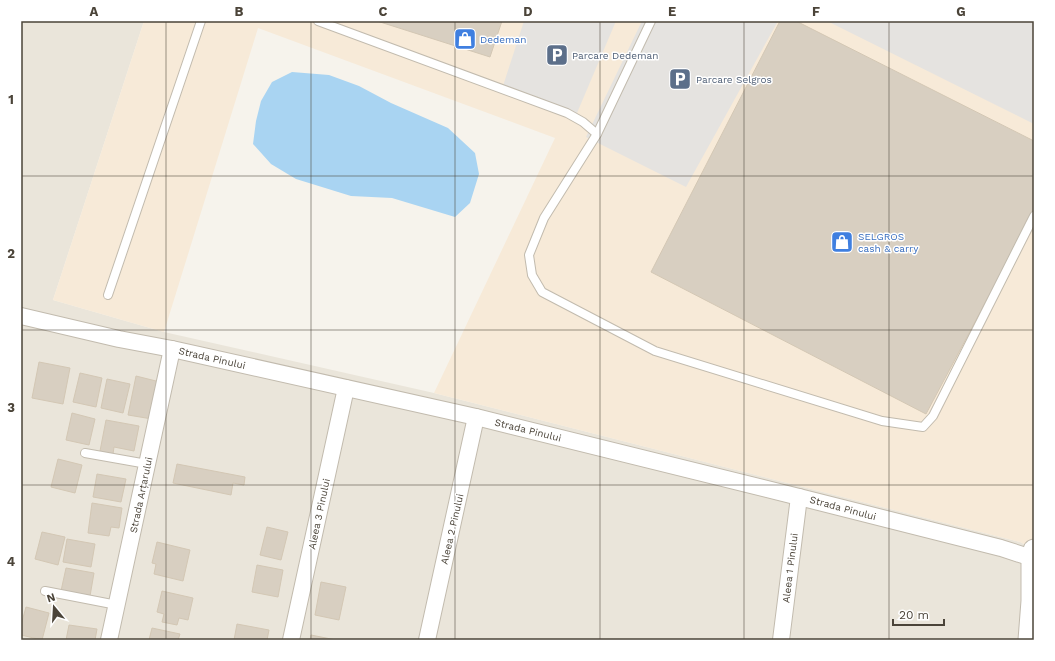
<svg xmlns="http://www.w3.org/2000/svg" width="1055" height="661" font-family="'Work Sans',sans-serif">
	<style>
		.residential { fill: #eae5da }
		.commercial { fill: #f7ead8 }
		.parking { fill: #e5e3e0 }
		.water { fill: #a9d4f2 }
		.building { fill: #d8cfc1; stroke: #d3c7b4 }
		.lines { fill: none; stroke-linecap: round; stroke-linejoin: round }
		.service-casing { stroke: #c2bbae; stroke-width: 10 }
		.minor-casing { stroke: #c2bbae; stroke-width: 18 }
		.tertiary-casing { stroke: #c2bbae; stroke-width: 23 }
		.service { stroke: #fff; stroke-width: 8 }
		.minor { stroke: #fff; stroke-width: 16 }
		.tertiary { stroke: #fff; stroke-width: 21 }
		.grid { fill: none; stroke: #4b4439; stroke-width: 1; stroke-opacity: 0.55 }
		.labels { text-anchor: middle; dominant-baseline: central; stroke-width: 3; stroke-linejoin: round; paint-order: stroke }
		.shop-label { font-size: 10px; fill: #366cbe; stroke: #fff; text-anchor: start }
		.service-label { font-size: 10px; fill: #4e5e75; stroke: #fff; text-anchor: start }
		.street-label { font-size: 10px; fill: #4b4439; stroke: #fff }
		.neatline { fill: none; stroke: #4b4439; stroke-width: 1.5 }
		.grid-label { font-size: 13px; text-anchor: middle; font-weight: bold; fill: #4b4439 }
	</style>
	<rect width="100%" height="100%" fill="#f6f3ec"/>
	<!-- residential -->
	<path class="residential" d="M 21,21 L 144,21 L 53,300 L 164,332 L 434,393 L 1020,542 L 1034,549 L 1034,640 L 21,640 Z"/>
	<!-- commercial -->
	<path class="commercial" d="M 144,21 L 1034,21 L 1034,549 L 1020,542 L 434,393 L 555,138 L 258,28 L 164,332 L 53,300 Z"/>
	<!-- parking -->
	<g class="parking">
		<path d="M 524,21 L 616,21 L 577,113 L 502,89 Z"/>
		<path d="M 642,21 L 778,21 L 686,187 L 586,137 Z"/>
		<path d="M 827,21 L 1034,21 L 1034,124 Z"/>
	</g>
	<!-- water -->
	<path class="water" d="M 292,72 L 329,75 L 359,86 L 391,103 L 448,128 L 475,153 L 479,174 L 470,203 L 455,217 L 392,198 L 351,196 L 296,179 L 271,164 L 253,144 L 256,121 L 261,101 L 272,82 Z"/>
	<!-- building -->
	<g class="building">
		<path d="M 377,21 L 502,21 L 490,57 Z"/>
		<path d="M 780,21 L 796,21 L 1034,141 L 1034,211 L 926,414 L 651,272 Z"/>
		<path d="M 39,362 L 70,368 L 63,404 L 32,398 Z"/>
		<path d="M 80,373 L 102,378 L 96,407 L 73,402 Z"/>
		<path d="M 136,376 L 160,382 L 152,419 L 128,415 Z"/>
		<path d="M 107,379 L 130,384 L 123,413 L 101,408 Z"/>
		<path d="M 72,413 L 95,419 L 89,445 L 66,440 Z"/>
		<path d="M 106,420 L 139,426 L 134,451 L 114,447 L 113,454 L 100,451 Z"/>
		<path d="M 58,459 L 82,465 L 75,493 L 51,487 Z"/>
		<path d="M 177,464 L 245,477 L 244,485 L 233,483 L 231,495 L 173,483 Z"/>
		<path d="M 97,474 L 126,479 L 121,502 L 93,497 Z"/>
		<path d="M 92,503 L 122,508 L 119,528 L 111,527 L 109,536 L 88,533 Z"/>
		<path d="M 267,527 L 288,532 L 281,560 L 260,555 Z"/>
		<path d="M 42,532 L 65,537 L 58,565 L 35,559 Z"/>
		<path d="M 67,539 L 95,544 L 91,567 L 63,562 Z"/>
		<path d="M 157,542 L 190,550 L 183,581 L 154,574 L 156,564 L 152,563 Z"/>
		<path d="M 257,565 L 283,570 L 278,597 L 252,592 Z"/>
		<path d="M 66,568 L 94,573 L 90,596 L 61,591 Z"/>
		<path d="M 321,582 L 346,587 L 339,620 L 315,615 Z"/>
		<path d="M 162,591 L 193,598 L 188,620 L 179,618 L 177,625 L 162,622 L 164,614 L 157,612 Z"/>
		<path d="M 26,607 L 49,613 L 42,640 L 21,635 L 21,625 Z"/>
		<path d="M 237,624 L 269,630 L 267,640 L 234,640 Z"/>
		<path d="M 69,625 L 97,629 L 95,640 L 66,640 Z"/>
		<path d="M 152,628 L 180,634 L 178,640 L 149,640 Z"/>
		<path d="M 311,635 L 336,640 L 310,640 Z"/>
	</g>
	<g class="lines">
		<!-- service casing -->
		<g class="service-casing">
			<g id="service">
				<path d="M 318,21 L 567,113 L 583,122 L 597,134"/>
				<path d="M 651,21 L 597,134 L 544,218 L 529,255 L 532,275 L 542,292 L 655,351 L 882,421 L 923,427 L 933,416 L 1034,216"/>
				<path d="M 108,295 L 201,21"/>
				<path d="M 85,453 L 147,464"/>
				<path d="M 45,591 L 117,605"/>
			</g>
		</g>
		<!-- minor casing -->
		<g class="minor-casing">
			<g id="minor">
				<path d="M 21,316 L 119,339 L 172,349 L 476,417 L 799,497 L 1001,548 L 1032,558"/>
				<path d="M 109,640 L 172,349"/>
				<path d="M 291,640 L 346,388"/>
				<path d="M 427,640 L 476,417"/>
				<path d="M 781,640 L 799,497"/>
			</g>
		</g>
		<!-- tertiary casing -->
		<g class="tertiary-casing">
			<path id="tertiary" d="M 1029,640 L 1032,601 L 1032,558 L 1034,550"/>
		</g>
		<!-- service -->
		<use href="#service" class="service"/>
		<!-- minor -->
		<use href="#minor" class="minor"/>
		<!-- tertiary -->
		<use href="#tertiary" class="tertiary"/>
	</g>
	<!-- grid -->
	<path class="grid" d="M 166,21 L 166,640M 311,21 L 311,640M 455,21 L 455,640M 600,21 L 600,640M 744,21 L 744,640M 889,21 L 889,640M 21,176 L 1034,176M 21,330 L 1034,330M 21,485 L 1034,485"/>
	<!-- icons -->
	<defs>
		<g id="shop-square" transform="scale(1.15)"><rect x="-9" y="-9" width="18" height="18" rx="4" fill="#3f7fe0" stroke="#fff"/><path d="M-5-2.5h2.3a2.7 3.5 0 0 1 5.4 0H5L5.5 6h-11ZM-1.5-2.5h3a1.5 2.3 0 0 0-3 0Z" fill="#fff"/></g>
		<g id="parking-square" transform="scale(1.15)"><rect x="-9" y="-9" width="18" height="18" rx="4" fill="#5c6f8a" stroke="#fff"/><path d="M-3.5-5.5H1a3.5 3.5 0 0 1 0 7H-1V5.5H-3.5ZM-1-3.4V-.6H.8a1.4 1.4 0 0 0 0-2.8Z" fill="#fff"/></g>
	</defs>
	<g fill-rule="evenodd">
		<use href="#shop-square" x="465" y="39"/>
		<use href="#parking-square" x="557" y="55"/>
		<use href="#parking-square" x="680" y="79"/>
		<use href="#shop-square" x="842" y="242"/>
	</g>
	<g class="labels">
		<!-- shop labels -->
		<g class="shop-label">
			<text x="480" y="39">Dedeman</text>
			<text x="858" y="236">SELGROS<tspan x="858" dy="12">cash &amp; carry</tspan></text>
		</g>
		<!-- service labels -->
		<g class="service-label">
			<text x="572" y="55">Parcare Dedeman</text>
			<text x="696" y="79">Parcare Selgros</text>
		</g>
		<!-- street labels -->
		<g class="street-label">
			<text transform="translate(212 358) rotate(13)">Strada Pinului</text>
			<text transform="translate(528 430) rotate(14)">Strada Pinului</text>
			<text transform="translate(141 495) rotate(-78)">Strada Arțarului</text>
			<text transform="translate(843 508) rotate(15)">Strada Pinului</text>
			<text transform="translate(319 514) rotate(-78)">Aleea 3 Pinului</text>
			<text transform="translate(452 529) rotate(-77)">Aleea 2 Pinului</text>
			<text transform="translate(790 568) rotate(-83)">Aleea 1 Pinului</text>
		</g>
	</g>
	<!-- border -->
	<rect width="1055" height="661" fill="none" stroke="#ffffff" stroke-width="44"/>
	<!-- north arrow -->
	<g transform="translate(54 607) rotate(342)" stroke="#ffffff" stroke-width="3" paint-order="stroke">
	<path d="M0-3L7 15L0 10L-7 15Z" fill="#4b4439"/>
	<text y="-6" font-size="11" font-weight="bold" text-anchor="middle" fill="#4b4439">N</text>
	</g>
	<!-- scale -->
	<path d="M893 619v6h51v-6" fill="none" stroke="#4b4439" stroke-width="2"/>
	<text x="899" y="619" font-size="12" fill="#4b4439" stroke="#ffffff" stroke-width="3" paint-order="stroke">20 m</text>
	<rect x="22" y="22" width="1011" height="617" class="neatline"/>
	<g class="grid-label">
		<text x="94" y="16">A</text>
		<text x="239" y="16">B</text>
		<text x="383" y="16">C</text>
		<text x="528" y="16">D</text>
		<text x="672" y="16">E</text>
		<text x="816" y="16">F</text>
		<text x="961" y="16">G</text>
		<text x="11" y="104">1</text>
		<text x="11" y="258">2</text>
		<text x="11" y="412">3</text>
		<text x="11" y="566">4</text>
	</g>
</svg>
